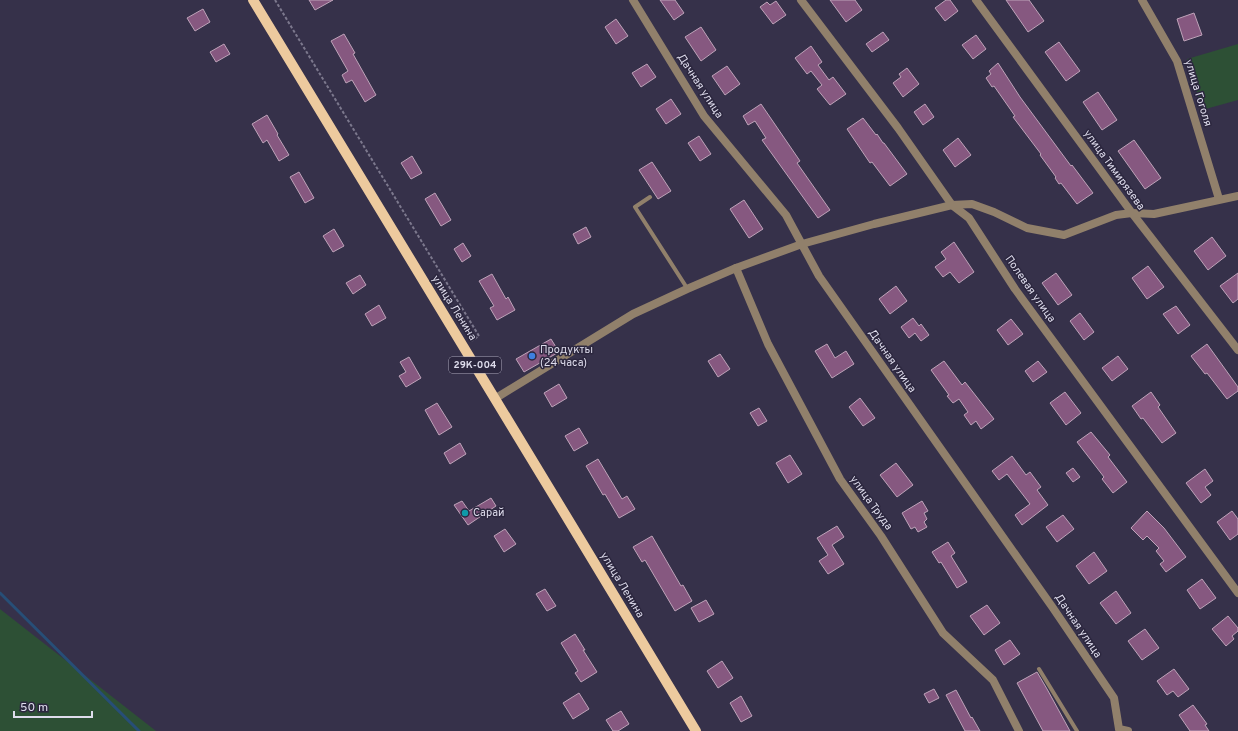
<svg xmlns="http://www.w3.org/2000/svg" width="1238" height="731" font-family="Overpass,sans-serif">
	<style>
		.green { fill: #2d5035 }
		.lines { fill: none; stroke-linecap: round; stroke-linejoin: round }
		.stream { stroke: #274e77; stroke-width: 3 }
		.building { fill: #865880; stroke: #bea3b9 }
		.path { stroke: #7c788d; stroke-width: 2; stroke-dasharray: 3 2; stroke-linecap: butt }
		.lane { stroke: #91806b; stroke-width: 4 }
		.street { stroke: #91806b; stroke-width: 8 }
		.primary { stroke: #edca9e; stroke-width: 10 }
		.shop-dot { fill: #3f7fe0; stroke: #2c273f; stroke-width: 1.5 }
		.culture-dot { fill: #0f9aa8; stroke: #2c273f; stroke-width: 1.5 }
		.labels { text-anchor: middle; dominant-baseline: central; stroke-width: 3; stroke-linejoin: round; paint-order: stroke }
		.shield { fill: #2c273f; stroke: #a9a6b8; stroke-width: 1 }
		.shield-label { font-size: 10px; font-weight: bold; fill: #dedcec }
		.street-label { font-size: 11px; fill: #dedcec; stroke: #2c273f }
		.poi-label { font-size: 11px; fill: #dedcec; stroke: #2c273f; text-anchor: start }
	</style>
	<rect width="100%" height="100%" fill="#36314a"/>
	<!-- green -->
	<g class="green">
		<path d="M 1238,44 L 1238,100 L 1202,110 L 1187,59 Z"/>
		<path d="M 0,609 L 156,731 L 0,731 Z"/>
	</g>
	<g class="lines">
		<!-- stream -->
		<path class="stream" d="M 0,593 L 139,731"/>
	</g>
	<!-- building -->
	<g class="building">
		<path d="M 309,0 L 333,0 L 315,10 Z"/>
		<path d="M 660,0 L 675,0 L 684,13 L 674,20 Z"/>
		<path d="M 830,0 L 855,0 L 862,10 L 846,22 Z"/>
		<path d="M 946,0 L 950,0 L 958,11 L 945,21 L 935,8 Z"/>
		<path d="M 1006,0 L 1029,0 L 1044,21 L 1028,32 Z"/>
		<path d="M 776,1 L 786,15 L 773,24 L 760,7 L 767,2 L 770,5 Z"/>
		<path d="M 203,9 L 210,22 L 195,31 L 187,18 Z"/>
		<path d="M 1194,13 L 1202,35 L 1184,41 L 1177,19 Z"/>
		<path d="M 616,19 L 628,36 L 616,44 L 605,27 Z"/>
		<path d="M 701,27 L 716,50 L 701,61 L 685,37 Z"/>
		<path d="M 883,32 L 889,40 L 872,52 L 866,44 Z"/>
		<path d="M 344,34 L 355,53 L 353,54 L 376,95 L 365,102 L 352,80 L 346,83 L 342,75 L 348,71 L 331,41 Z"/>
		<path d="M 976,35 L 986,49 L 973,59 L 962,45 Z"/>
		<path d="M 1059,42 L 1080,71 L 1066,81 L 1045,52 Z"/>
		<path d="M 224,44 L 230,54 L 216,62 L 210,52 Z"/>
		<path d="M 811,46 L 822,62 L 818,65 L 829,80 L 833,77 L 846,94 L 830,105 L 817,89 L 822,85 L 811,71 L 807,74 L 795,58 Z"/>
		<path d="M 998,63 L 1020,97 L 1071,166 L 1072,165 L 1093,193 L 1077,204 L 1061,183 L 1059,184 L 1055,178 L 1056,177 L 1040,155 L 1041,154 L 1013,117 L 1015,116 L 994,86 L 992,87 L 986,78 L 991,74 L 989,71 Z"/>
		<path d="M 647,64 L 656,77 L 641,87 L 632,73 Z"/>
		<path d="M 727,66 L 740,84 L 725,95 L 712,76 Z"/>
		<path d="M 907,68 L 919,84 L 903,97 L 893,83 L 901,77 L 899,74 Z"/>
		<path d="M 1098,92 L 1117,120 L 1102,130 L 1083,102 Z"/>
		<path d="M 671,99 L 681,114 L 666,124 L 656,109 Z"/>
		<path d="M 761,104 L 800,161 L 797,163 L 830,210 L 818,218 L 762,140 L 766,138 L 755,121 L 748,125 L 743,116 Z"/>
		<path d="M 925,104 L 934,117 L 923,125 L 914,112 Z"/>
		<path d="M 267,115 L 278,134 L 277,135 L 289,155 L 279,161 L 267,140 L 263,143 L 252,124 Z"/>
		<path d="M 863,118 L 876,135 L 877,134 L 883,143 L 884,143 L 907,174 L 890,186 L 872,162 L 870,163 L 847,129 Z"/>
		<path d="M 699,136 L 711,154 L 700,161 L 688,143 Z"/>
		<path d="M 958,138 L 971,155 L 955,167 L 943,150 Z"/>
		<path d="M 1134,140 L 1161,178 L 1145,189 L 1118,151 Z"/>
		<path d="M 412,156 L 422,173 L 411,179 L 401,163 Z"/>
		<path d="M 652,162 L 671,191 L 658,199 L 639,170 Z"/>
		<path d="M 299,172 L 314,198 L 305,203 L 290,177 Z"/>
		<path d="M 435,193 L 451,220 L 441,226 L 425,199 Z"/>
		<path d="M 744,200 L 763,229 L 749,238 L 730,209 Z"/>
		<path d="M 586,227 L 591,237 L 578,244 L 573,234 Z"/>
		<path d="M 334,229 L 344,246 L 333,252 L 323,236 Z"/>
		<path d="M 1212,237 L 1226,256 L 1208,270 L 1194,251 Z"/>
		<path d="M 954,242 L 974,272 L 959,283 L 950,272 L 943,277 L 935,267 L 946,259 L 941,252 Z"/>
		<path d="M 463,243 L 471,256 L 462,262 L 454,249 Z"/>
		<path d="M 1148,266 L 1164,287 L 1147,299 L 1132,278 Z"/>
		<path d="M 1056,273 L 1072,295 L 1058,305 L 1042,283 Z"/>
		<path d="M 1238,273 L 1238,299 L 1233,303 L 1220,286 Z"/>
		<path d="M 492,274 L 506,299 L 508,297 L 515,310 L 497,320 L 490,308 L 494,306 L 479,281 Z"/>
		<path d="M 360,275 L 366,285 L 353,294 L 346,283 Z"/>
		<path d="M 896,286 L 907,301 L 890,314 L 879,299 Z"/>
		<path d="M 379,305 L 386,318 L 372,326 L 365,314 Z"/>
		<path d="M 1176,306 L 1190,325 L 1178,334 L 1163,314 Z"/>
		<path d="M 1080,313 L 1094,332 L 1084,340 L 1070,321 Z"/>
		<path d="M 913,318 L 919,326 L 921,324 L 929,335 L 921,341 L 915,333 L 909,338 L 901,327 Z"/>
		<path d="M 1011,319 L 1023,334 L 1008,345 L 997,330 Z"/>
		<path d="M 551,339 L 559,352 L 524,372 L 516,359 Z"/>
		<path d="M 827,344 L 835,358 L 846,351 L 854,364 L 832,378 L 815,351 Z"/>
		<path d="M 1207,344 L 1238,387 L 1238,391 L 1227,399 L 1207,373 L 1205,374 L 1191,356 Z"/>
		<path d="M 720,354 L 730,369 L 718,377 L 708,361 Z"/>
		<path d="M 1118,356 L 1128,369 L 1112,381 L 1102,368 Z"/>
		<path d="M 409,357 L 421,378 L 406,387 L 399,376 L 406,372 L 400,362 Z"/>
		<path d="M 944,361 L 962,385 L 965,382 L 994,419 L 981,429 L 976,421 L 971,425 L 964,415 L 968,412 L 959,399 L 953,403 L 947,396 L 949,395 L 931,370 Z"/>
		<path d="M 1038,361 L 1047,372 L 1033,382 L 1025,371 Z"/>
		<path d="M 559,384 L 567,398 L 552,407 L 544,393 Z"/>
		<path d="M 1065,392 L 1081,413 L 1066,425 L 1050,403 Z"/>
		<path d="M 1151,392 L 1160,405 L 1158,407 L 1176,433 L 1162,443 L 1143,418 L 1141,419 L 1132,406 Z"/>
		<path d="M 860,398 L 875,418 L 863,426 L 849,407 Z"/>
		<path d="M 437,403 L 452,427 L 439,435 L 425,410 Z"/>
		<path d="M 759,408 L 767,421 L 758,426 L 750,413 Z"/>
		<path d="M 579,428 L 588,443 L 574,451 L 565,436 Z"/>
		<path d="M 1091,432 L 1110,455 L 1108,457 L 1127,482 L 1113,493 L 1102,479 L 1104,477 L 1077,442 Z"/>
		<path d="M 460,443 L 466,454 L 450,464 L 444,453 Z"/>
		<path d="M 790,455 L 802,474 L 788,483 L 776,463 Z"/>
		<path d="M 1012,456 L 1026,475 L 1030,472 L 1041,487 L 1037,490 L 1048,505 L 1022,525 L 1015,515 L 1030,504 L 1007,474 L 999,480 L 992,471 Z"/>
		<path d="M 598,459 L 622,499 L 627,496 L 635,509 L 619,518 L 605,494 L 603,495 L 586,466 Z"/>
		<path d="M 896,463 L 913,485 L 897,497 L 880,475 Z"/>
		<path d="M 1073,468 L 1080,477 L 1073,482 L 1066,473 Z"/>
		<path d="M 1205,469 L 1213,481 L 1205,487 L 1211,495 L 1201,503 L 1186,483 Z"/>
		<path d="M 491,498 L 496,506 L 468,525 L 454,505 L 462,501 L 469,511 Z"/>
		<path d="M 922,501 L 928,511 L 924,513 L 927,519 L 924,522 L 927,527 L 918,532 L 915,527 L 911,529 L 902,513 Z"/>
		<path d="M 1147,511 L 1164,528 L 1186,557 L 1166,572 L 1160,564 L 1164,561 L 1156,551 L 1159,548 L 1147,536 L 1143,540 L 1131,528 Z"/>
		<path d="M 1232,511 L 1238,519 L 1238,534 L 1230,540 L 1217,522 Z"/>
		<path d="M 1063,515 L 1074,529 L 1057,542 L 1046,527 Z"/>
		<path d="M 837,526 L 844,537 L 832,545 L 844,564 L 828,574 L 819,561 L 828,555 L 817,538 Z"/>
		<path d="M 505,529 L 516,544 L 504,552 L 494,536 Z"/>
		<path d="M 652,536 L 681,586 L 683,585 L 692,601 L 675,611 L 645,560 L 642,562 L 633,547 Z"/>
		<path d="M 948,542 L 955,553 L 951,556 L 967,582 L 957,588 L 941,562 L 939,563 L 932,552 Z"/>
		<path d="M 1094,552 L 1107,571 L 1089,584 L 1076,566 Z"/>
		<path d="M 1202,579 L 1216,598 L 1200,609 L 1187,590 Z"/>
		<path d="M 545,589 L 556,606 L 547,611 L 536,594 Z"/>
		<path d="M 1116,591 L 1131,613 L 1116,624 L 1100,603 Z"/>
		<path d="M 706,600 L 714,614 L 699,622 L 691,608 Z"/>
		<path d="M 987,605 L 1000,623 L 984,635 L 970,616 Z"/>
		<path d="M 1228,616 L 1238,628 L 1238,631 L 1232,636 L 1234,639 L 1226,646 L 1212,629 Z"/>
		<path d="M 1145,629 L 1159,648 L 1142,660 L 1128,641 Z"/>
		<path d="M 575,634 L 585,650 L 583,650 L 597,672 L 581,682 L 575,673 L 578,671 L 561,643 Z"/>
		<path d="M 1010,640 L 1020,654 L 1004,665 L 995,650 Z"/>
		<path d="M 722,661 L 733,678 L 718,688 L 707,671 Z"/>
		<path d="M 1174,669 L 1189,689 L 1178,697 L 1173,691 L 1167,695 L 1157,681 Z"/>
		<path d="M 1037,672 L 1047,689 L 1070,731 L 1043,731 L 1017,683 Z"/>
		<path d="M 934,689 L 939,698 L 929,703 L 924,694 Z"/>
		<path d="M 956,690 L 971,718 L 972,717 L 980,731 L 965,731 L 946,695 Z"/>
		<path d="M 579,693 L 589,709 L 573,719 L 563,703 Z"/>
		<path d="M 741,696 L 752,716 L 741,722 L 730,703 Z"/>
		<path d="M 1193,705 L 1207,724 L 1205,725 L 1209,731 L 1190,731 L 1179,715 Z"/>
		<path d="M 621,711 L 629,724 L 618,731 L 613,731 L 606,720 Z"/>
	</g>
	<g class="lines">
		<!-- path -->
		<path class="path" d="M 275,0 L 479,336 L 471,341"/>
		<!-- lane -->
		<g class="lane">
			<path d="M 650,197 L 635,207 L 687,288"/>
			<path d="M 1039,669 L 1077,731"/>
		</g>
		<!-- street -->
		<g class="street">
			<path d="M 633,0 L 704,116 L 786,215 L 819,276 L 1053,608 L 1114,698 L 1119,729 L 1128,731"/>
			<path d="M 801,0 L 898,128 L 952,205 L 969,218 L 1015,289 L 1238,593"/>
			<path d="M 976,0 L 1132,213 L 1238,350"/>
			<path d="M 1142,0 L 1177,61 L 1219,199"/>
			<path d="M 736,268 L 768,344 L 840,479 L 881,536 L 943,633 L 993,680 L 1019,731"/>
			<path d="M 496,398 L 633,314 L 687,289 L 736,268 L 802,244 L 874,224 L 952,205 L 972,204 L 994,212 L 1027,228 L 1064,235 L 1116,215 L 1132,213 L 1154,214 L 1238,196"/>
		</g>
		<!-- primary -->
		<path class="primary" d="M 253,0 C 401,244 549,487 696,731"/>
	</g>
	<!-- markers -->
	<circle class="shop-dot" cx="532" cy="356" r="4"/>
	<circle class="culture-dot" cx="465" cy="513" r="4"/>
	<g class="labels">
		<!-- shield labels -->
		<rect class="shield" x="449" y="357" width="52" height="16" rx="3"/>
		<g class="shield-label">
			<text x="475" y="365">29К-004</text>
		</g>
		<!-- street labels -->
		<g class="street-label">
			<text transform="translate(700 86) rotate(57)">Дачная улица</text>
			<text transform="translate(1198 93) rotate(73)">улица Гоголя</text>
			<text transform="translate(1114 170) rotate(54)">улица Тимирязева</text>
			<text transform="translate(1030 289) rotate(55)">Полевая улица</text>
			<text transform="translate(454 308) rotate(58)">улица Ленина</text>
			<text transform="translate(892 361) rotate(55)">Дачная улица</text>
			<text transform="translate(871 503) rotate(54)">улица Труда</text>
			<text transform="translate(622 585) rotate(59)">улица Ленина</text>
			<text transform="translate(1078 626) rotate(56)">Дачная улица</text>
		</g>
		<!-- poi labels -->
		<g class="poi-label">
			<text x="540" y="350">Продукты<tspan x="540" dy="13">(24 часа)</tspan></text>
			<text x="473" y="513">Сарай</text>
		</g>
	</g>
	<!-- scale -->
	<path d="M14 711v6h78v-6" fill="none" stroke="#dedcec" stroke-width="2"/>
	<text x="20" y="711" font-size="12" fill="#dedcec" stroke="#2c273f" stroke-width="3" paint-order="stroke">50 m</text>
</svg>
